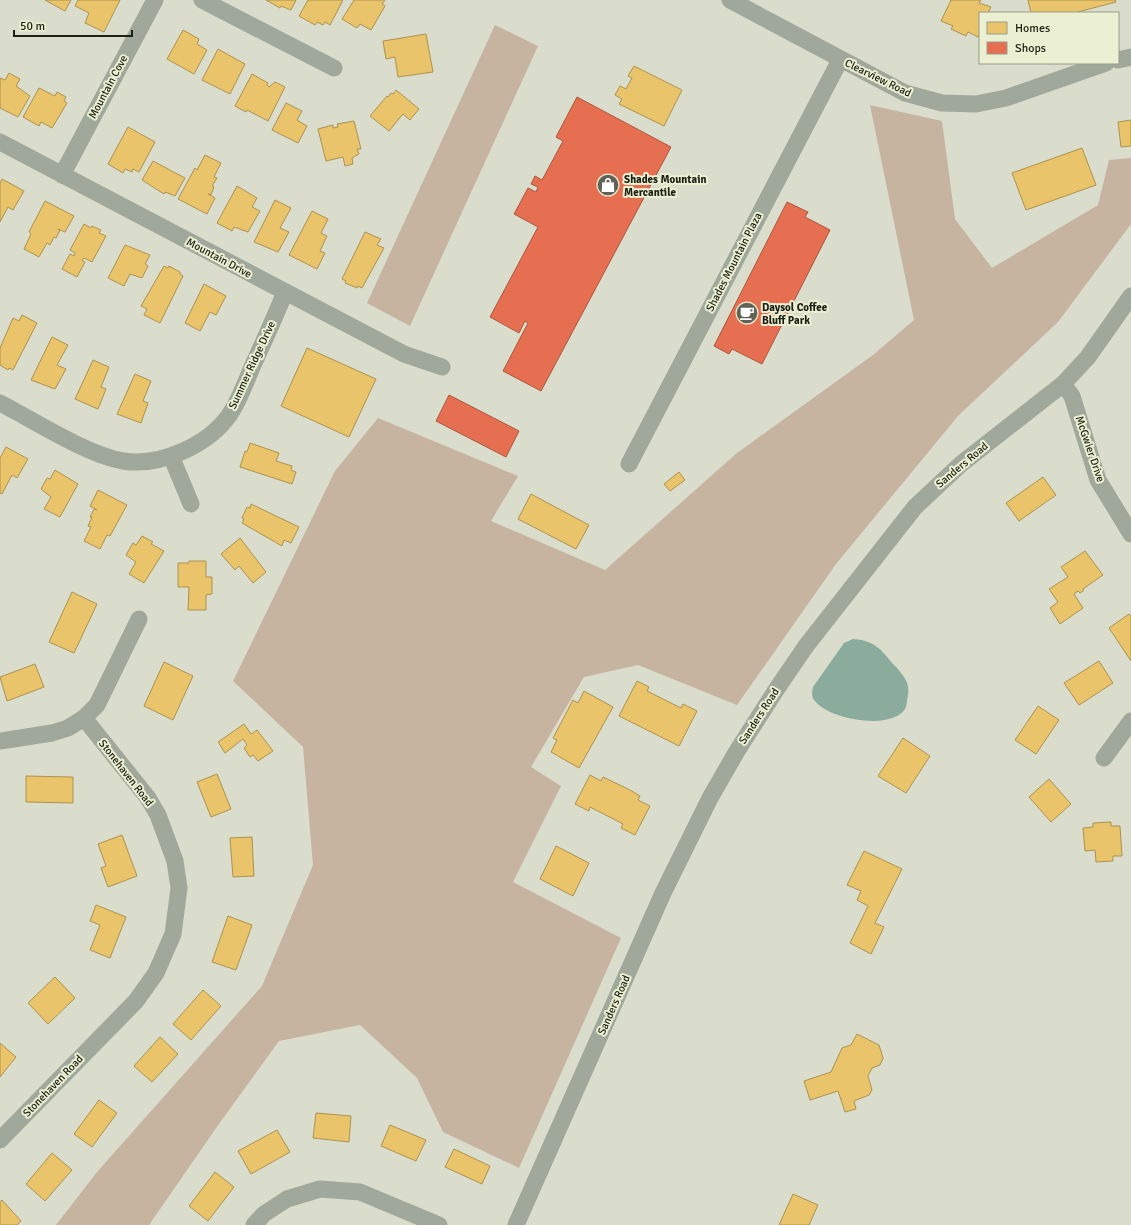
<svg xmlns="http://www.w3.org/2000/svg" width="1131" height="1225" font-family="Signika,sans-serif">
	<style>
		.forest { fill: #c6b4a1 }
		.water { fill: #8bab9d }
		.homes { fill: #e9c46a; stroke: #ac9250 }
		.shops { fill: #e76f51; stroke: #aa573f }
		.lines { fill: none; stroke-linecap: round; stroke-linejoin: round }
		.minor { stroke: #a0a79b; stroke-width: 17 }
		.labels { text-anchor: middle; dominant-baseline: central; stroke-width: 4; stroke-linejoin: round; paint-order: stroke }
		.street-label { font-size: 11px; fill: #1d1f14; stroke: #ebf0d3 }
		.poi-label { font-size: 11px; font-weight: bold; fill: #1d1f14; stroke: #ebf0d3; text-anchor: start }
	</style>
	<rect width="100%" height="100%" fill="#daddcc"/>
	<!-- forest -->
	<g class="forest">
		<path d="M 495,25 L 538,46 L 410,326 L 367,303 Z"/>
		<path d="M 870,105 L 942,121 L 955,219 L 992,268 L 1098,205 L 1109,160 L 1131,158 L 1131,224 L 1058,322 L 958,416 L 836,564 L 737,705 L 638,665 L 584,677 L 531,767 L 561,786 L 513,882 L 621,938 L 519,1168 L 443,1132 L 417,1078 L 360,1025 L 279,1041 L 221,1121 L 149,1225 L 56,1225 L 97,1172 L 262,986 L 313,865 L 303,747 L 233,681 L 335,471 L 378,418 L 518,476 L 491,521 L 605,570 L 737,453 L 873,355 L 914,320 Z"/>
	</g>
	<!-- water -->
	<path class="water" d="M 853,639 C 878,641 881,651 897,668 C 906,679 911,685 907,700 C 907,703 906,707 905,709 C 891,731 828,719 815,701 C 811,697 812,692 813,687 L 844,643 Z"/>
	<!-- homes -->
	<g class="homes">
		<path d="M 45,0 L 71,0 L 65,11 Z"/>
		<path d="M 78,0 L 120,0 L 104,32 L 85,23 L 89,13 L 75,6 Z"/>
		<path d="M 266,0 L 296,0 L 291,10 L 281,6 L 280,8 Z"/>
		<path d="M 308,0 L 343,0 L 330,25 L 325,22 L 323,25 L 317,22 L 315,25 L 299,16 Z"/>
		<path d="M 354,0 L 385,0 L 382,4 L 385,6 L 371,30 L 360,24 L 357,28 L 342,19 Z"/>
		<path d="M 951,0 L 981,0 L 979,3 L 991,7 L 988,13 L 980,13 L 980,32 L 978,37 L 968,32 L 966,36 L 951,29 L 953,26 L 941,21 Z"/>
		<path d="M 1028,0 L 1115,0 L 1116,2 L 1074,13 L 1031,13 Z"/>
		<path d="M 183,30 L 199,39 L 197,44 L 207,50 L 194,74 L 167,59 Z"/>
		<path d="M 426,34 L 433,72 L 398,77 L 395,57 L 386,59 L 383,41 Z"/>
		<path d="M 218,49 L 245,64 L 230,94 L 202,80 Z"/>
		<path d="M 634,66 L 682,90 L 664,126 L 619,104 L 622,99 L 615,95 L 620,86 L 626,89 L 632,78 L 628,76 Z"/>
		<path d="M 9,73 L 20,79 L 16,86 L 30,96 L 18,117 L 0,108 L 0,78 L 5,80 Z"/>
		<path d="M 252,74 L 268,83 L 267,85 L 269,87 L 275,82 L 285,87 L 268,121 L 247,110 L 246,112 L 235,106 Z"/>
		<path d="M 39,88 L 55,96 L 57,92 L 66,97 L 64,101 L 67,103 L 52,128 L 41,122 L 39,126 L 23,117 Z"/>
		<path d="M 396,90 L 419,109 L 410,120 L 403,114 L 389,131 L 370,116 L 387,96 L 388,97 L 391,93 L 393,94 Z"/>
		<path d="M 286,103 L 302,111 L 297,120 L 307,126 L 298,143 L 272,130 Z"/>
		<path d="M 1131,120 L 1131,146 L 1121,147 L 1118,122 Z"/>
		<path d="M 354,121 L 361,149 L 357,149 L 359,154 L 352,158 L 353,164 L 345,166 L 343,157 L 326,161 L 318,129 L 333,125 L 333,128 L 338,127 L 337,124 Z"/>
		<path d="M 128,127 L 155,142 L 139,172 L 133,169 L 132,172 L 125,169 L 123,173 L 108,164 Z"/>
		<path d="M 1082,148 L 1096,185 L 1026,210 L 1012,173 Z"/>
		<path d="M 205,155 L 221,163 L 214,177 L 217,178 L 212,186 L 214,187 L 211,195 L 208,194 L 215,198 L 207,214 L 178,199 L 195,168 L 197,170 Z"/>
		<path d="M 153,161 L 185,178 L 175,196 L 165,192 L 164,194 L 142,180 Z"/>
		<path d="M 2,179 L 24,191 L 13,210 L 8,207 L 0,222 L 0,183 Z"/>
		<path d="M 237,186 L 257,198 L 252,207 L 260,211 L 248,232 L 234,227 L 232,231 L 217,223 Z"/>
		<path d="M 275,200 L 291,208 L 280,228 L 289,232 L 278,252 L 254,242 Z"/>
		<path d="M 45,201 L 74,216 L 65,232 L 58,229 L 60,230 L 56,238 L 54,237 L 50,245 L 47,243 L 39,257 L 24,249 L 31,234 L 29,232 Z"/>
		<path d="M 312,211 L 328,219 L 321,233 L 327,236 L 320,251 L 325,253 L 317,269 L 289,255 Z"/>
		<path d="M 84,224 L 91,228 L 92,226 L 101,230 L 99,233 L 106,236 L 92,262 L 84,258 L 82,260 L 85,262 L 77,277 L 62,269 L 70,254 L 74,256 L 75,253 L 70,250 Z"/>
		<path d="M 365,232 L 381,239 L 377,245 L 384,248 L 362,288 L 358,286 L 357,288 L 345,283 L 346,281 L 342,279 Z"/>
		<path d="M 125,245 L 150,255 L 145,264 L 148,266 L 142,278 L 130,274 L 124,286 L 108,278 Z"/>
		<path d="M 164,266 L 168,268 L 169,266 L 180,272 L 180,274 L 183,276 L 160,323 L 144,315 L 147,309 L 141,306 Z"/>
		<path d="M 204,284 L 226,296 L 216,315 L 210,312 L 200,331 L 185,323 Z"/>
		<path d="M 22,315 L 37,323 L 13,370 L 9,368 L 8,370 L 0,365 L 0,348 L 13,318 L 19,321 Z"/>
		<path d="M 52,337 L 68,345 L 57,365 L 66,369 L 55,389 L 31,380 Z"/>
		<path d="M 307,348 L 376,379 L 349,437 L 281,406 Z"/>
		<path d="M 93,360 L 109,367 L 101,387 L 106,389 L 98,409 L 75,399 Z"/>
		<path d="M 135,374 L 151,381 L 143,401 L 148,403 L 141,423 L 117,414 Z"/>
		<path d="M 250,443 L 279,453 L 276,461 L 292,466 L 291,470 L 296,472 L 292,484 L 240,467 L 245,451 L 247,452 Z"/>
		<path d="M 6,447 L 28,459 L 17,478 L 12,475 L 2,494 L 0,493 L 0,458 Z"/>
		<path d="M 55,470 L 78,484 L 60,517 L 44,509 L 51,497 L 41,489 L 47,478 L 50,479 Z"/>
		<path d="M 679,472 L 685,480 L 670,491 L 664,484 Z"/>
		<path d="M 1043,477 L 1056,495 L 1019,521 L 1006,503 Z"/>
		<path d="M 98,490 L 127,505 L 110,536 L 107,535 L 100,549 L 84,541 L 91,527 L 88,526 L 92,517 L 90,517 L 94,509 L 97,510 L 90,506 Z"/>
		<path d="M 531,494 L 589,525 L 576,549 L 518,519 Z"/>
		<path d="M 251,504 L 299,527 L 291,543 L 284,540 L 282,546 L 242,523 L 244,519 L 242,518 L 247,507 L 250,508 Z"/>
		<path d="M 142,536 L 153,542 L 151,544 L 164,551 L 144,583 L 129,574 L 136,562 L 126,555 L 133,543 L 136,545 Z"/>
		<path d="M 240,538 L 266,572 L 253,583 L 239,566 L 235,570 L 221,554 Z"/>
		<path d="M 1085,551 L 1103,575 L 1083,589 L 1084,590 L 1080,593 L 1078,591 L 1074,594 L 1083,608 L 1060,624 L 1050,608 L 1058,602 L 1049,589 L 1068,577 L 1061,567 Z"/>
		<path d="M 189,561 L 206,561 L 206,577 L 212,577 L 212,594 L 206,595 L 206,610 L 188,610 L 189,587 L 178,587 L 178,563 L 189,563 Z"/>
		<path d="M 72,592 L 97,604 L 74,653 L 49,642 Z"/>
		<path d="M 1129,614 L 1131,616 L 1131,661 L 1109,628 Z"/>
		<path d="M 1099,661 L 1113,683 L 1079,705 L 1064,683 Z"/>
		<path d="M 164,662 L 193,676 L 173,720 L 144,706 Z"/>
		<path d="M 35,664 L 44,687 L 7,701 L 0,677 Z"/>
		<path d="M 637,681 L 649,687 L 647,691 L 681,708 L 683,704 L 697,711 L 679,746 L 619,716 Z"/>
		<path d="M 584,691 L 613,707 L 579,768 L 551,752 L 557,740 L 553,738 L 573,700 L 578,703 Z"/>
		<path d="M 1038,706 L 1059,720 L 1036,754 L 1015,740 Z"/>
		<path d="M 244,724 L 251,734 L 257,730 L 273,751 L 258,761 L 253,755 L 250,757 L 244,748 L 247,745 L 243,739 L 225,753 L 218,742 Z"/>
		<path d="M 903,738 L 930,756 L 906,793 L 878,776 Z"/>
		<path d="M 217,774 L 231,809 L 211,817 L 197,782 Z"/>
		<path d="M 590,775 L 601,781 L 603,777 L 630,790 L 640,796 L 638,800 L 650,806 L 635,835 L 621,828 L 623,824 L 590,807 L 589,811 L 575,804 Z"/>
		<path d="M 26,776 L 73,777 L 73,803 L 26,802 Z"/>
		<path d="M 1049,779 L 1071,804 L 1051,822 L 1029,797 Z"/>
		<path d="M 1111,822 L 1111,826 L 1120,826 L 1122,856 L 1113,856 L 1113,861 L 1096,862 L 1095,850 L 1085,851 L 1083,828 L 1093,827 L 1093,823 Z"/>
		<path d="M 122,835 L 137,876 L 108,887 L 101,868 L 106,866 L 98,844 Z"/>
		<path d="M 252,837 L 254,876 L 233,877 L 230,838 Z"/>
		<path d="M 556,846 L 589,863 L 573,896 L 540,879 Z"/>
		<path d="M 864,851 L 902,869 L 875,923 L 884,927 L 871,954 L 850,943 L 868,906 L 857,900 L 861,891 L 847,885 Z"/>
		<path d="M 96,905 L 126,917 L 110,958 L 90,950 L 100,925 L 90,921 Z"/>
		<path d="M 228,916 L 252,925 L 236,970 L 212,962 Z"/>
		<path d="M 55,977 L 75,998 L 48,1024 L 28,1003 Z"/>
		<path d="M 203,990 L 221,1006 L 191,1040 L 173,1024 Z"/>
		<path d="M 857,1034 L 879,1045 L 883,1058 L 880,1065 L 872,1068 L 868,1076 L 872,1090 L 869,1095 L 854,1101 L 856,1109 L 845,1112 L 838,1091 L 810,1100 L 804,1081 L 831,1072 L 842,1048 L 851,1045 Z"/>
		<path d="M 160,1037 L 178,1054 L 152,1082 L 134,1066 Z"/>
		<path d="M 0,1043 L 16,1057 L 0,1077 Z"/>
		<path d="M 99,1100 L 117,1113 L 92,1147 L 74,1134 Z"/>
		<path d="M 316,1113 L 351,1116 L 349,1142 L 313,1138 Z"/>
		<path d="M 390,1125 L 426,1140 L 416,1161 L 381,1146 Z"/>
		<path d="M 277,1130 L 290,1152 L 251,1174 L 238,1151 Z"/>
		<path d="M 454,1149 L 490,1166 L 482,1184 L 445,1167 Z"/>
		<path d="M 52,1153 L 72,1170 L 45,1201 L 26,1184 Z"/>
		<path d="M 215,1172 L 234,1187 L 208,1221 L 189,1206 Z"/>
		<path d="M 793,1194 L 818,1205 L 809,1225 L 779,1225 Z"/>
		<path d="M 2,1200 L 21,1221 L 17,1225 L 0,1225 L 0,1202 Z"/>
	</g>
	<!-- shops -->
	<g class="shops">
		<path d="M 577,97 L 671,147 L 541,391 L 503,371 L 528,323 L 525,321 L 519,333 L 490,317 L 538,227 L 514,214 L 528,188 L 536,192 L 538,187 L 531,184 L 535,176 L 542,180 L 563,141 L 556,137 Z"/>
		<path d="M 787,202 L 808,212 L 805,217 L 830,230 L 762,364 L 732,349 L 729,354 L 714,346 Z"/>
		<path d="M 449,395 L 519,431 L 506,457 L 436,421 Z"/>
	</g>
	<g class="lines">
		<!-- minor -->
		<g class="minor">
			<path d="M 202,0 L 334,68"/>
			<path d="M 730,0 L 905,93 L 942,103 L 976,104 L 1006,98 L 1106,63"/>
			<path d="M 1118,60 L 1131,57"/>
			<path d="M 0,142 L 404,354 L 442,367"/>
			<path d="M 62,175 L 155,0"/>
			<path d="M 1063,384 L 1072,396 L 1098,480 L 1131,534"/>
			<path d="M 0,403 C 33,420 87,455 123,461 C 160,467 209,445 230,414 C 240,399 246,381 253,365 C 264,341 275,317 285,292"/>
			<path d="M 171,456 L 191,504"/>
			<path d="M 629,464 L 840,60"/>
			<path d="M 0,741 L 52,733 L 68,728 L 84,718 L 97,705 L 139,619"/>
			<path d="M 1104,758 L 1131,721"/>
			<path d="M 0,1140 L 136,1001 L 156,973 L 173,934 L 179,888 L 175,861 L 158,815 L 148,798 L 84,718"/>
			<path d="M 254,1225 L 264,1214 L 287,1199 L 320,1189 L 360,1192 L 439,1225"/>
			<path d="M 516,1225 L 663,893 L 710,798 L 737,751 L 778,687 L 806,646 L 915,507 L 961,464 L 1063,384 L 1088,357 L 1131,296"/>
		</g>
	</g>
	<!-- icons -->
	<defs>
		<g id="shop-disc" transform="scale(1.15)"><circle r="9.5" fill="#5f6254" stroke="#ebf0d3"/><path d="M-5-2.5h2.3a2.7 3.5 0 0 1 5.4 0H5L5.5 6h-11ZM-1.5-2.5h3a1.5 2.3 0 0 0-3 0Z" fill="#fff"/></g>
		<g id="cafe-disc" transform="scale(1.15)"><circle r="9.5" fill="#5f6254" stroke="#ebf0d3"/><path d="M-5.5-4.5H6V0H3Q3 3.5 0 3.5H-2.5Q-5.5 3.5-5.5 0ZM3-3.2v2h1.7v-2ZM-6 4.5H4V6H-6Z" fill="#fff"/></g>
	</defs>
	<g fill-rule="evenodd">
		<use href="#shop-disc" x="608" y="185"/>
		<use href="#cafe-disc" x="747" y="313"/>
	</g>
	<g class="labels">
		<!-- street labels -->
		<g class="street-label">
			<text transform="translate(878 78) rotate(26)">Clearview Road</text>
			<text transform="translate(108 87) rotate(-62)">Mountain Cove</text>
			<text transform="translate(219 258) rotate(28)">Mountain Drive</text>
			<text transform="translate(734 262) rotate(-63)">Shades Mountain Plaza</text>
			<text transform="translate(252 365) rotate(-65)">Summer Ridge Drive</text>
			<text transform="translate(1090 449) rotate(71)">McGwier Drive</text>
			<text transform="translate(962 465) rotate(-40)">Sanders Road</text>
			<text transform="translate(759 716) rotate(-57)">Sanders Road</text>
			<text transform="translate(126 773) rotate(52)">Stonehaven Road</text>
			<text transform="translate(614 1005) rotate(-66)">Sanders Road</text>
			<text transform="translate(53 1086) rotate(-46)">Stonehaven Road</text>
		</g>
		<!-- poi labels -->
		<g class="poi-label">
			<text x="624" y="179">Shades Mountain<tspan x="624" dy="13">Mercantile</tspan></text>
			<text x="762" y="307">Daysol Coffee<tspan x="762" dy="13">Bluff Park</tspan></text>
		</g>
	</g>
	<!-- legend -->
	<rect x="979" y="12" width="140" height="52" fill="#ebf0d3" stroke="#999c87"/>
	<rect x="987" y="22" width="20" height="12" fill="#e9c46a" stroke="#999c87"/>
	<text x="1015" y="32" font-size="12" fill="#1d1f14">Homes</text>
	<rect x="987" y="42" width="20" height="12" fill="#e76f51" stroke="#999c87"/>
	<text x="1015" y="52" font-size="12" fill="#1d1f14">Shops</text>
	<!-- scale -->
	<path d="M14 30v6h118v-6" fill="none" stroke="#1d1f14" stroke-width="2"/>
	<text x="20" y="30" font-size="12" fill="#1d1f14" stroke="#ebf0d3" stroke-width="3" paint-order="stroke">50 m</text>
</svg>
